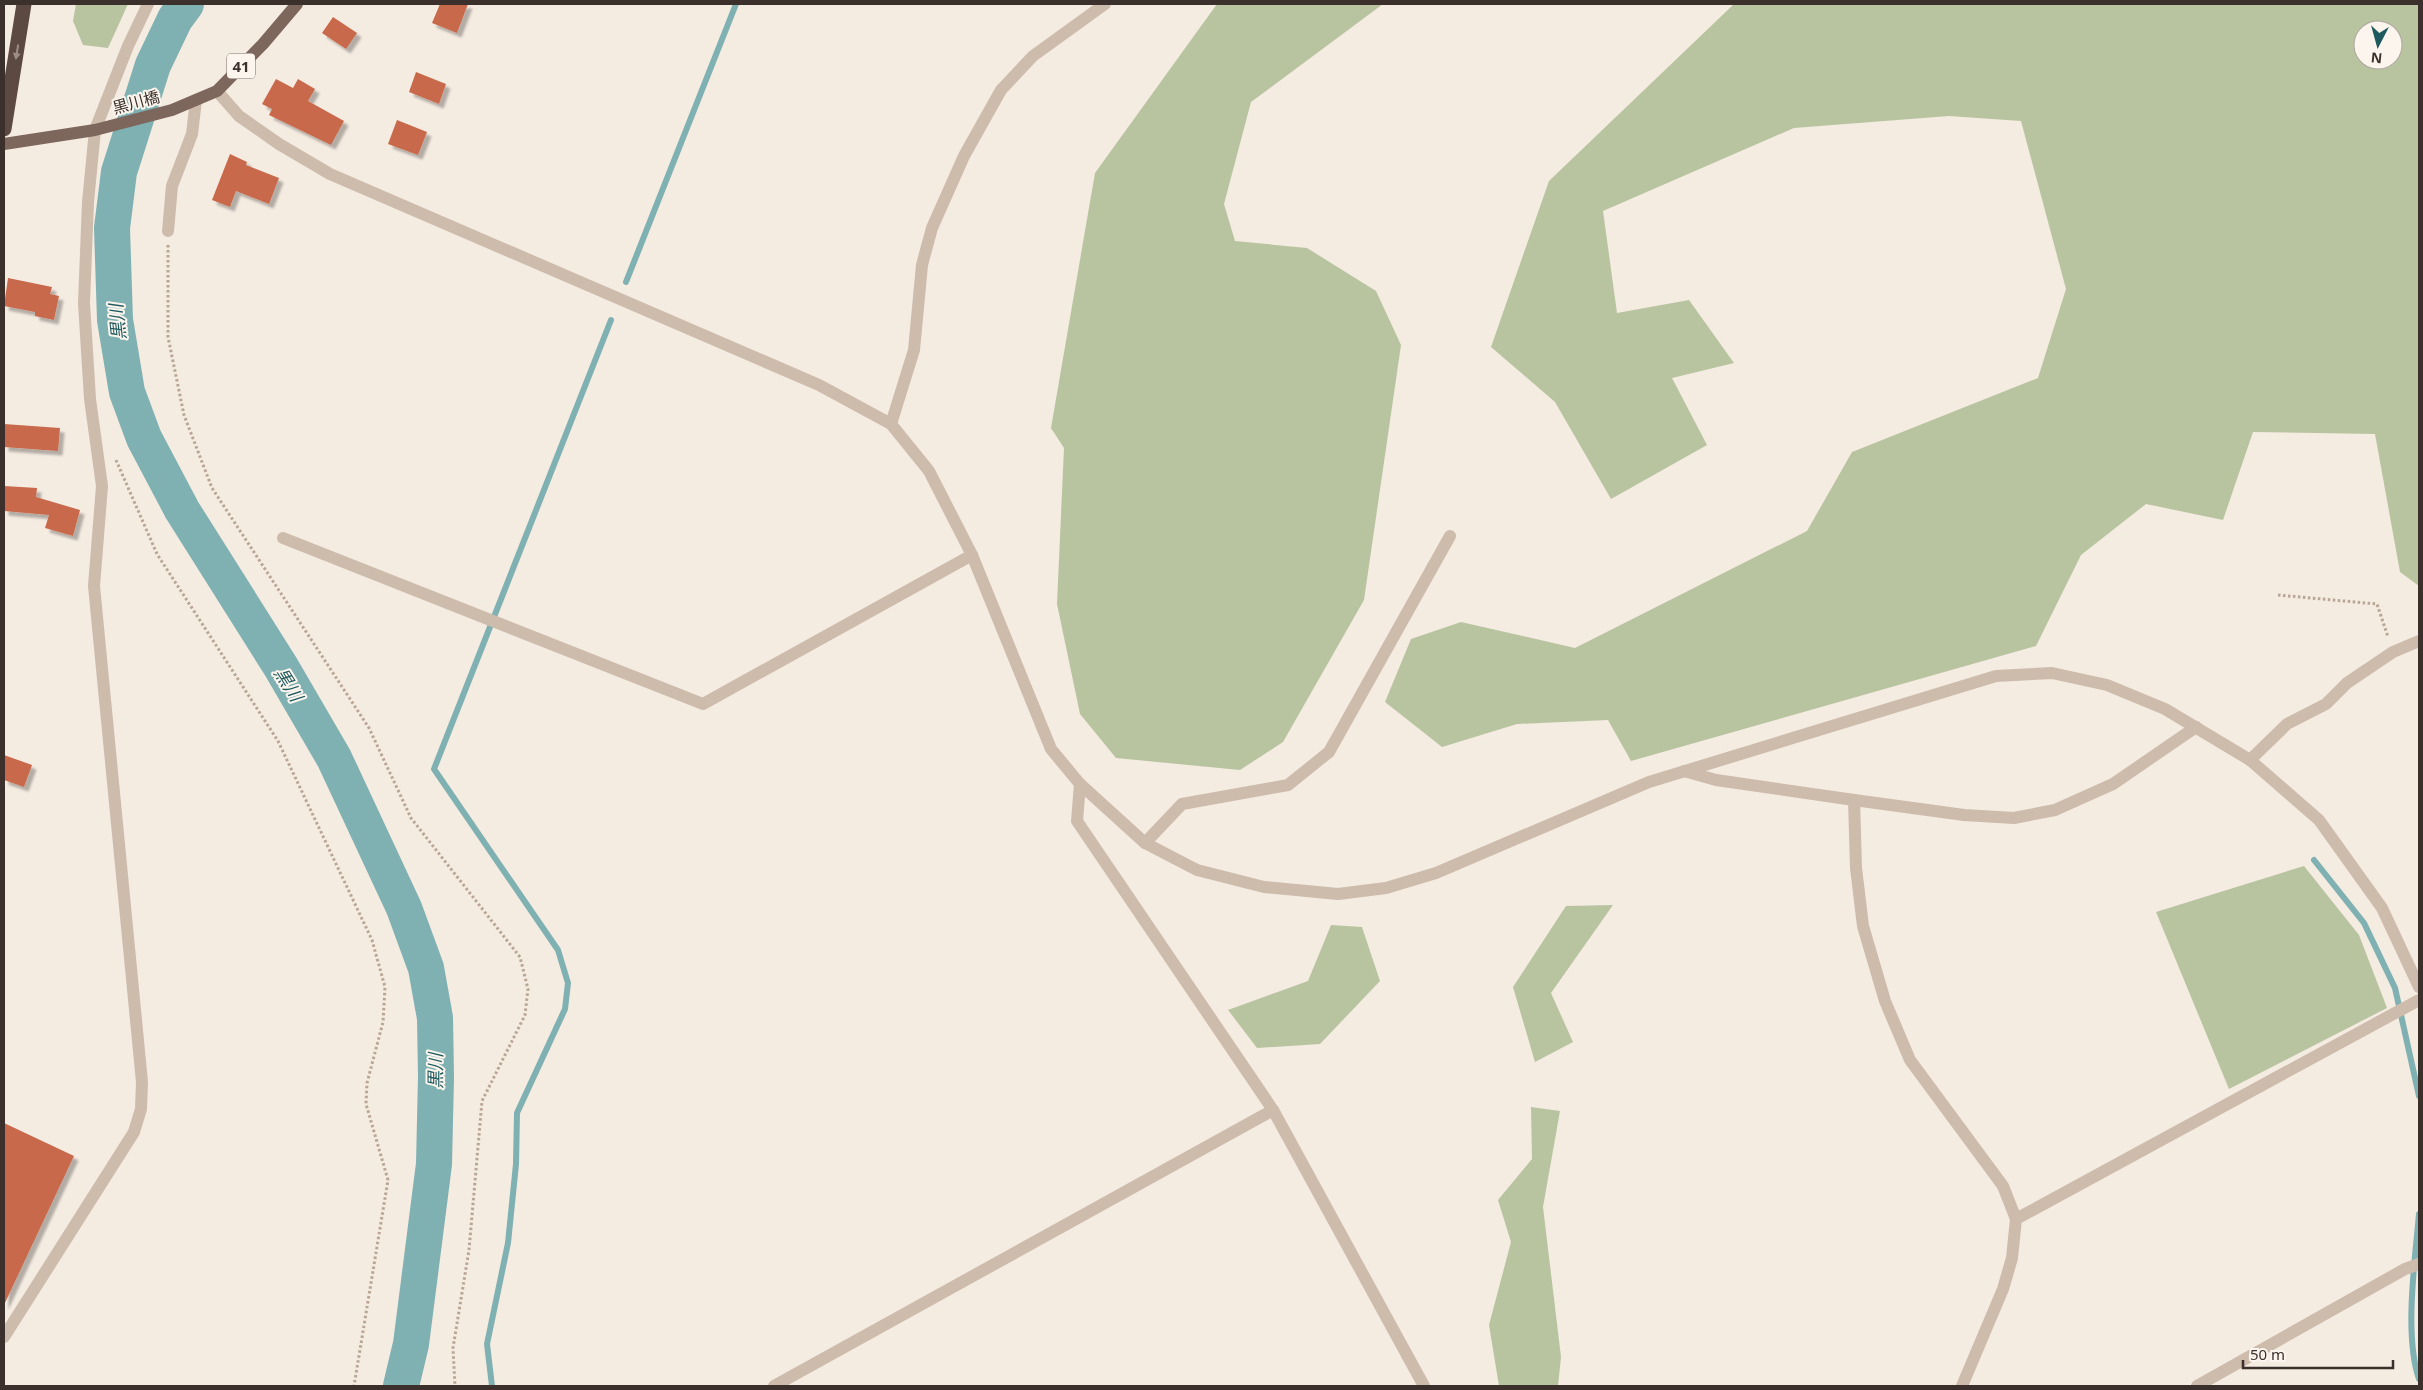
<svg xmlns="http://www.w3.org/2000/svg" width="2423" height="1390" font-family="'Noto Sans','Noto Sans JP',sans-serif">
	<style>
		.green { fill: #b8c4a0; fill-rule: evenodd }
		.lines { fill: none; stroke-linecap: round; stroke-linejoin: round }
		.stream { stroke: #7fb0b2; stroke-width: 6 }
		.river { stroke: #7fb0b2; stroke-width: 36 }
		.building { fill: #c8694b; filter: url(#shadow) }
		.path { stroke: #b9a596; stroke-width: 3; stroke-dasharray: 2.5 2.5; stroke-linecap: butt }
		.minor { stroke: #cdbbac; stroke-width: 12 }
		.major { stroke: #7d675c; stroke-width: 12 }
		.highway { stroke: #5c4a42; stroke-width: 15 }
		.oneway { fill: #9c8e87 }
		.labels { text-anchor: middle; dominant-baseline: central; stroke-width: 4; stroke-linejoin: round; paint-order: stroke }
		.shield { fill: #fbf5ee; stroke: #756b66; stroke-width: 1 }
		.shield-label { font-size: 15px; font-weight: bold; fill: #3b302b }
		.street-label { font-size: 16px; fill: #3b302b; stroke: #fbf5ee }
		.water-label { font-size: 18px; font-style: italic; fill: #1f5a5e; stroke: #fbf5ee }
	</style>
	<defs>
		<filter id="shadow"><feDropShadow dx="4.5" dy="4.5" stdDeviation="1" flood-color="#0004"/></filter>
	</defs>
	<rect width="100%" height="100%" fill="#f4ebe1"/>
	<!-- green -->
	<g class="green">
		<path d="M 76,4 L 128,4 L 108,48 L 83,45 L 73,21 Z"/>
		<path d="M 1217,4 L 1383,4 L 1251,102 L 1224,204 L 1235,241 L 1307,248 L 1376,291 L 1401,345 L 1364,600 L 1283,742 L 1240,770 L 1116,758 L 1080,714 L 1057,604 L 1064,448 L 1051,428 L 1095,173 Z"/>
		<path d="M 1734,4 L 2419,4 L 2419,586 L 2400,572 L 2375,434 L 2253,432 L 2223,520 L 2146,504 L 2081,555 L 2036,646 L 1631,761 L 1608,720 L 1517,724 L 1442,747 L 1385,702 L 1411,639 L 1461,622 L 1575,648 L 1807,531 L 1852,452 L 2038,378 L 2066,289 L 2021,121 L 1949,116 L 1794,128 L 1603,211 L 1617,313 L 1689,300 L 1734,363 L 1672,378 L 1707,445 L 1611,499 L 1555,402 L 1491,347 L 1549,181 ZM 2363,30 L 2393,30 L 2393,60 L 2363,60 Z"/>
		<path d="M 2304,866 L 2359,935 L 2387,1008 L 2229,1089 L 2156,912 Z"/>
		<path d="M 1613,905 L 1551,993 L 1573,1042 L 1535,1062 L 1513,987 L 1566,906 Z"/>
		<path d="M 1331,925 L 1362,927 L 1380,981 L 1320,1044 L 1257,1048 L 1228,1010 L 1308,981 Z"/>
		<path d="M 1531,1107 L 1560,1111 L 1543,1207 L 1561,1357 L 1558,1386 L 1499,1386 L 1489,1325 L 1511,1242 L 1498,1200 L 1532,1159 Z"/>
	</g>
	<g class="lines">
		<!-- stream -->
		<g class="stream">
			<path d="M 626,282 L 736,4"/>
			<path d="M 2314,860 L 2364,923 L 2395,988 L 2419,1096"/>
			<path d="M 2419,1214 C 2415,1261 2404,1335 2419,1379"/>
			<path d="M 492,1386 L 487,1344 L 508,1243 L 516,1164 L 517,1113 L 565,1009 L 568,983 L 558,950 L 434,769 L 611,320"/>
		</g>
		<!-- river -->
		<path class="river" d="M 186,4 L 175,19 L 153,65 L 119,172 L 112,228 L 115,320 L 127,392 L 144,438 L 182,510 L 281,667 L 334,758 L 404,908 L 426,968 L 435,1018 L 436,1077 L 434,1164 L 411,1344 L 401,1386"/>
	</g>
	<!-- building -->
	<g class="building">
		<path d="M 440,4 L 468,4 L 457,33 L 432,23 Z"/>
		<path d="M 333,17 L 357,33 L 346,49 L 322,33 Z"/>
		<path d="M 416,72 L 446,84 L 439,104 L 409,92 Z"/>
		<path d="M 276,79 L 293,88 L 298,79 L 315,89 L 308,101 L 344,121 L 331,145 L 269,115 L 272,109 L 262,104 Z"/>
		<path d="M 397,120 L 427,132 L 418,155 L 388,144 Z"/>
		<path d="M 230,154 L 247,162 L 246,165 L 279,178 L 269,204 L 236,191 L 230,207 L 212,200 Z"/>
		<path d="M 8,278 L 52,287 L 50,294 L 59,296 L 54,320 L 35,316 L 35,312 L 4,306 Z"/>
		<path d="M 4,424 L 60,428 L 58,451 L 4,447 Z"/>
		<path d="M 4,486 L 37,488 L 36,497 L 80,510 L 73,536 L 45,528 L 49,515 L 4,511 Z"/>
		<path d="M 4,755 L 32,765 L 24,787 L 4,780 Z"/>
		<path d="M 4,1123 L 74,1156 L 4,1305 Z"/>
	</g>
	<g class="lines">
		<!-- path -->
		<g class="path">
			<path d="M 168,245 L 168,337 L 184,415 L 212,488 L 369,728 L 411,818 L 520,957 L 528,989 L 525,1015 L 482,1101 L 469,1250 L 453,1348 L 455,1386"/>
			<path d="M 116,460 L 157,554 L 278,741 L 372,940 L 385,987 L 383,1022 L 367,1083 L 366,1104 L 388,1180 L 354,1386"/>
			<path d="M 2278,595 L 2377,604 L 2388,637"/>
		</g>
		<!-- minor -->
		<g class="minor">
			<path d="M 217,91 L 239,116 L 279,144 L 330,174 L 819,385 L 891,424 L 929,471 L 972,555 L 1051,749 L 1080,784 L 1145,843 L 1197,870 L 1264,887 L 1338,894 L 1386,888 L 1436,873 L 1649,782 L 1996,676 L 2052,673 L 2107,685 L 2165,709 L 2250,760 L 2319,820 L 2382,908 L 2419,987"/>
			<path d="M 168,231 L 172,186 L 192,134 L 196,100"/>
			<path d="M 891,424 L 914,350 L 922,265 L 932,228 L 964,156 L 1001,90 L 1033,56 L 1105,4"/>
			<path d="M 283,538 L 703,704 L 972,555"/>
			<path d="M 2250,760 L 2287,724 L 2326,704 L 2347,683 L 2393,652 L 2419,641"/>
			<path d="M 1684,771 L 1716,780 L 1854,800 L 1964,815 L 2014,818 L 2055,810 L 2113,784 L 2196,727"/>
			<path d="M 1080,784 L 1077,821 L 1273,1110 L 1424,1386"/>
			<path d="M 1854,800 L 1856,868 L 1863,926 L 1885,1001 L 1910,1060 L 2003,1186 L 2016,1219 L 2012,1258 L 2003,1289 L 1962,1386"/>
			<path d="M 1145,843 L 1182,804 L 1288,785 L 1329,752 L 1450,536"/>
			<path d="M 2016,1219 L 2419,1000"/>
			<path d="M 4,1337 L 134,1132 L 141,1109 L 142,1082 L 94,586 L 102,486 L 90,399 L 84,303 L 88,202 L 95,130 L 128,46 L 148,4"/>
			<path d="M 774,1386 L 1273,1110"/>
			<path d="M 2197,1386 L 2405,1269 L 2419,1264"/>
		</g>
		<!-- major -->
		<path class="major" d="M 4,144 L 95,130 L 172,110 L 217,91 L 263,44 L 297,4"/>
		<!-- highway -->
		<path class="highway" d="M 4,129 L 24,4"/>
	</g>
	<!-- one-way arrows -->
	<defs><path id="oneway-solid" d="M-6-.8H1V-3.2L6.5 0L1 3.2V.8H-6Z" transform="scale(1.25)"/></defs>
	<use class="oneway" href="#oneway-solid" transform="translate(17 52) rotate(99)"/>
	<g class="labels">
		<!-- shield labels -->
		<rect class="shield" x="227" y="53.5" width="28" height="25" rx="4"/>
		<g class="shield-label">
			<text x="241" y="66">41</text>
		</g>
		<!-- street labels -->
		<g class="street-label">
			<text transform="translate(136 102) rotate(-15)">黒川橋</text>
		</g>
		<!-- water labels -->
		<g class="water-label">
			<text transform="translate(117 322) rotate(-96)">黒川</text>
			<text transform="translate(289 684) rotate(58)">黒川</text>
			<text transform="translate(435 1071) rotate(-90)">黒川</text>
		</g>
	</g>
	<!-- border -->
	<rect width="2423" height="1390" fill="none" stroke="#3b302b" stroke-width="10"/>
	<!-- north arrow -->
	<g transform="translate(2378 45) rotate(186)"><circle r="24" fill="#fbf5ee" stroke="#aea6a0"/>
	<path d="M0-4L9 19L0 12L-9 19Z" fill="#1f5a5e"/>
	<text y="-8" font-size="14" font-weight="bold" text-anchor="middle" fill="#3b302b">N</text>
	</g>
	<!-- scale -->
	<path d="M2243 1360v8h150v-8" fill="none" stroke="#3b302b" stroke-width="2.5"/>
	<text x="2250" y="1360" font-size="15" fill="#3b302b" stroke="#fbf5ee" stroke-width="4" paint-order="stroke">50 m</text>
</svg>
